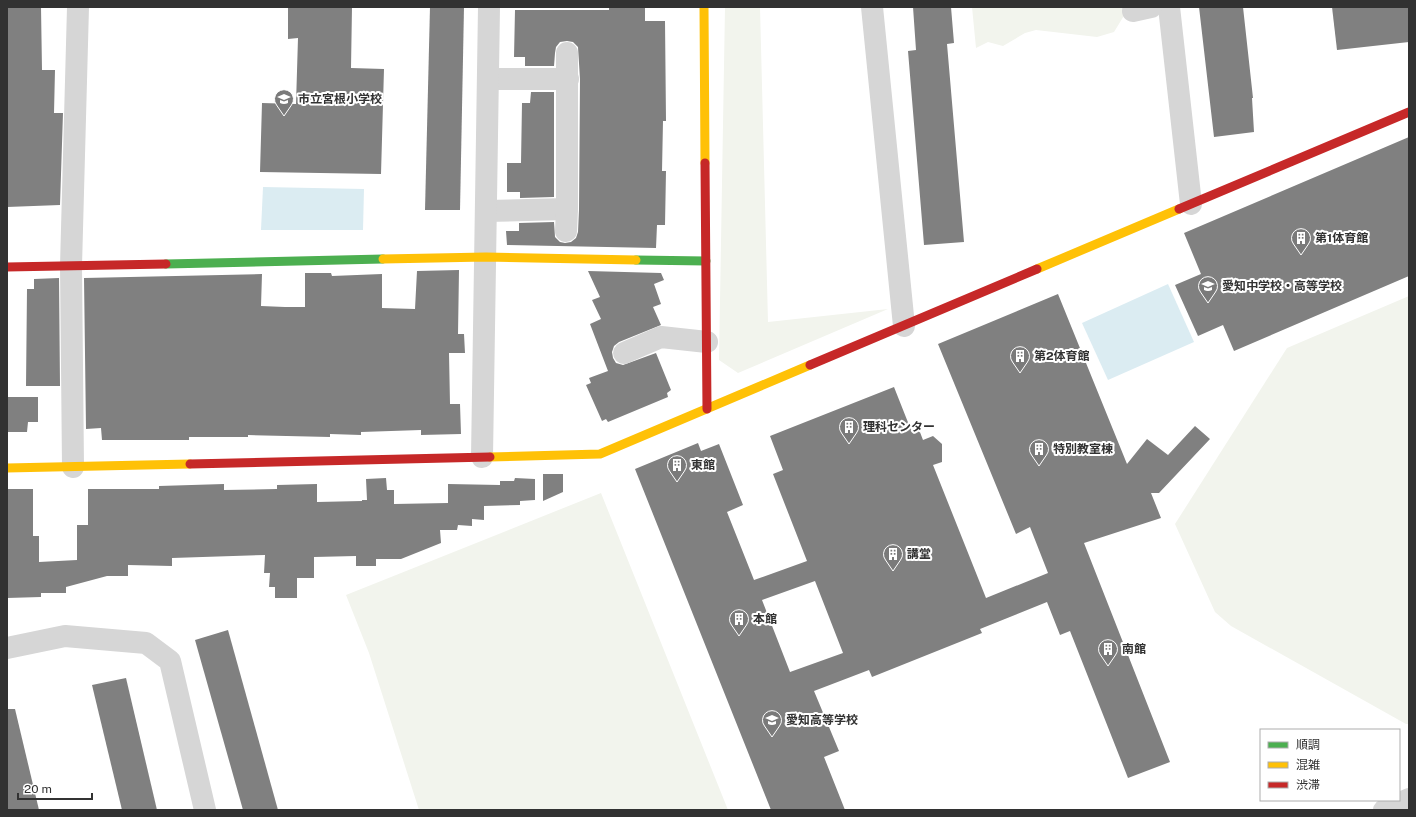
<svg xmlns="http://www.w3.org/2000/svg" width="1416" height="817" font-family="'Public Sans','Noto Sans JP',sans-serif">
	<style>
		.green { fill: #f2f4ed }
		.water { fill: #dbecf2 }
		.building { fill: #808080; fill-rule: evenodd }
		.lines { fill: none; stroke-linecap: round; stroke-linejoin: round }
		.street { stroke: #d6d6d6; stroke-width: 22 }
		.fast { stroke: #4caf50; stroke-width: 9 }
		.slow { stroke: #ffc107; stroke-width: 9 }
		.jam { stroke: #c62828; stroke-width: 9 }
		.labels { text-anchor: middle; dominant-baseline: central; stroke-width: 4; stroke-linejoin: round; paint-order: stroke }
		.poi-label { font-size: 12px; font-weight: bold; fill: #323232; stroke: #fff; text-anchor: start }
	</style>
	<rect width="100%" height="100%" fill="#fff"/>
	<!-- green -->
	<g class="green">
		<path d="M 725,7 L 760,7 L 768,322 L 888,309 L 738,373 L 719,360 Z"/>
		<path d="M 972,7 L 1125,7 L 1125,14 L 1114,32 L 1097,37 L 1036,30 L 1025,33 L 1003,46 L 988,42 L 976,48 Z"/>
		<path d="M 1409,296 L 1409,724 L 1406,724 L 1231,626 L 1215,612 L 1175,524 L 1287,348 Z"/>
		<path d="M 601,493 L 728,810 L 419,810 L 369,653 L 346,595 Z"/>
	</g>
	<!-- water -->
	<g class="water">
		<path d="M 263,187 L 364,189 L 363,230 L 261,230 Z"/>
		<path d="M 1168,284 L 1194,342 L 1108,380 L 1082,323 Z"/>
	</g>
	<!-- building -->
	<g class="building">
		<path d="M 7,7 L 41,7 L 42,70 L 55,70 L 54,113 L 63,113 L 60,205 L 7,207 Z"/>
		<path d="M 288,7 L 352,7 L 351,68 L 384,69 L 381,174 L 260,172 L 262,103 L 296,104 L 298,38 L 288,39 Z"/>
		<path d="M 430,7 L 464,7 L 460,210 L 425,210 Z"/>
		<path d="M 609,7 L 645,7 L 645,21 L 665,21 L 666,121 L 663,121 L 662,171 L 666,171 L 665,225 L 657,225 L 656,248 L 507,245 L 506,231 L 519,231 L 519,223 L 554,222 L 555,237 L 560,242 L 565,243 L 571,242 L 576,238 L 578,232 L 579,210 L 580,79 L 578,47 L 573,42 L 567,41 L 560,42 L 556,47 L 555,53 L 554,66 L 525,66 L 525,57 L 514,57 L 515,10 L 609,10 Z"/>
		<path d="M 913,7 L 951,7 L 954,43 L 947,44 L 964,242 L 924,245 L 908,51 L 916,50 Z"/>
		<path d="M 1199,7 L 1243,7 L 1253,98 L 1252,98 L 1254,132 L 1214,137 Z"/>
		<path d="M 1332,7 L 1409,7 L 1409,42 L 1337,50 Z"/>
		<path d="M 531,92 L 554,92 L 554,197 L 520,198 L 520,192 L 507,192 L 507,163 L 521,163 L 522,103 L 530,103 Z"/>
		<path d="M 1409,137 L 1409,276 L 1234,351 L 1223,325 L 1198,336 L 1175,285 L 1201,274 L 1184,233 Z"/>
		<path d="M 459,270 L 458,334 L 464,334 L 465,353 L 449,353 L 450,404 L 460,404 L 461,434 L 421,435 L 421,430 L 361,432 L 361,435 L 330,434 L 330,437 L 248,435 L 248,437 L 189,437 L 189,440 L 102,440 L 101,428 L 86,429 L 84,278 L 262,274 L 261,306 L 285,307 L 305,307 L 305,273 L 331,273 L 332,276 L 382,274 L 382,308 L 415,309 L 417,271 Z"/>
		<path d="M 588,271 L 661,273 L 664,280 L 654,284 L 661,304 L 653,307 L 661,325 L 619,342 L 614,346 L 612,352 L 613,358 L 616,363 L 623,365 L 656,353 L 671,390 L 667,393 L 668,397 L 608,422 L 606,419 L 602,421 L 586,385 L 591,383 L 589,378 L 608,371 L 590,324 L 601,319 L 592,300 L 600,297 Z"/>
		<path d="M 59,278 L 60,386 L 26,386 L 27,289 L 34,289 L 34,279 Z"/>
		<path d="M 1058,294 L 1127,464 L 1147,439 L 1168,455 L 1195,426 L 1210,439 L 1159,493 L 1151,493 L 1161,518 L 1084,543 L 1170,762 L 1128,778 L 1070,631 L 1060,635 L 1047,602 L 980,629 L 982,633 L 872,677 L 869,670 L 814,691 L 839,751 L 824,757 L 845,810 L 771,810 L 635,469 L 698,443 L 701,451 L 719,444 L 743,505 L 727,512 L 754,580 L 807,561 L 773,474 L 783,470 L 770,436 L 894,387 L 911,430 L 918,427 L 923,440 L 933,436 L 942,444 L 942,462 L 933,465 L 986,598 L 1048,573 L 1030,527 L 1016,534 L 938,344 ZM 815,581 L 843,653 L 790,672 L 762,600 Z"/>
		<path d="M 7,397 L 38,397 L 38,422 L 28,422 L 27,432 L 7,432 Z"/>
		<path d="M 543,474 L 563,474 L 563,492 L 543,501 Z"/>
		<path d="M 386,478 L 387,490 L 394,490 L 394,504 L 448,503 L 448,484 L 500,485 L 500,481 L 514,481 L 515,478 L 535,479 L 535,500 L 520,501 L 520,505 L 484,506 L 484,520 L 472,519 L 472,526 L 458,525 L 457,530 L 440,530 L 441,543 L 401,559 L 376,559 L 376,566 L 356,566 L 356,556 L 314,557 L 314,578 L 297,578 L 297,598 L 275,598 L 275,587 L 269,587 L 270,573 L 264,573 L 265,555 L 172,558 L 172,566 L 128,565 L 128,576 L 107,576 L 66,587 L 66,593 L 41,593 L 41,597 L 7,598 L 7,489 L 33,489 L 33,536 L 39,536 L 39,562 L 77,560 L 77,525 L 88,525 L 88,489 L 159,489 L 159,486 L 224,484 L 224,490 L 277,489 L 277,485 L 317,484 L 317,502 L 362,501 L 362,500 L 367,500 L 366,479 Z"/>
		<path d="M 228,630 L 278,810 L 243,810 L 195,640 Z"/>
		<path d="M 126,678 L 157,810 L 122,810 L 92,685 Z"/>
		<path d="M 7,709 L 15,709 L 39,810 L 7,810 Z"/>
	</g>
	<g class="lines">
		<!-- street -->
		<g class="street">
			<path d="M 872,7 L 904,326"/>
			<path d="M 1169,7 L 1191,204"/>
			<path d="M 1133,11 L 1151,7"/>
			<path d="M 488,79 L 568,79"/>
			<path d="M 486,211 L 567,209"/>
			<path d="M 566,231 L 567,209 L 567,53"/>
			<path d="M 624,353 L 661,337 L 707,342"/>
			<path d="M 482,457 L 489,7"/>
			<path d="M 73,467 L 71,266 L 78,7"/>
			<path d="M 7,648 L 65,636 L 146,643 L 170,661 L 205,810"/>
			<path d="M 1384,810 L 1409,799"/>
		</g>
		<!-- fast -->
		<g class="fast">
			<path d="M 636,260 L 706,261"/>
			<path d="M 166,264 L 383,259"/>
		</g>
		<!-- slow -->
		<g class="slow">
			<path d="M 704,7 L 705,163"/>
			<path d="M 383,259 L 486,257 L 636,260"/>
			<path d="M 1037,269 L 1179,209"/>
			<path d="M 490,457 L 600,454 L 810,365"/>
			<path d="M 7,468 L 190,464"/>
		</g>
		<!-- jam -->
		<g class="jam">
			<path d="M 705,163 L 707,409"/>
			<path d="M 1179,209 L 1409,112"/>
			<path d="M 7,267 L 166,264"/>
			<path d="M 810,365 L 1037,269"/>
			<path d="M 190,464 L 490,457"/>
		</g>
	</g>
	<!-- icons -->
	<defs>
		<g id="school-pin" transform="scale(1)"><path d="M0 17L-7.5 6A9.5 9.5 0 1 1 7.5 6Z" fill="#7a7a7a" stroke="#fff"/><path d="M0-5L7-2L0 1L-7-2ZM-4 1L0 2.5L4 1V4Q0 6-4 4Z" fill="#fff"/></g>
		<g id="building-pin" transform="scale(1)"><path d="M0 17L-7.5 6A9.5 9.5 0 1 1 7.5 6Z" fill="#7a7a7a" stroke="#fff"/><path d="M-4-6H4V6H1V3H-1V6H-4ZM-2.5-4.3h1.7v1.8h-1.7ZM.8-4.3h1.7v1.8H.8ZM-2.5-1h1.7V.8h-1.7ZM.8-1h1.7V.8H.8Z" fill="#fff"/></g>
	</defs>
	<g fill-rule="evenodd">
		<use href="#school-pin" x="284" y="99"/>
		<use href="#building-pin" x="1301" y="238"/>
		<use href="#school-pin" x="1208" y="286"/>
		<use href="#building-pin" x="1020" y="356"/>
		<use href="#building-pin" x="849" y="427"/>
		<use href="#building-pin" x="1039" y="449"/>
		<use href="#building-pin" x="677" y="465"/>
		<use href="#building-pin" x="893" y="554"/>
		<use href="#building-pin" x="739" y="619"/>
		<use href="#building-pin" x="1108" y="649"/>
		<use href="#school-pin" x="772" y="720"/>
	</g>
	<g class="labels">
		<!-- poi labels -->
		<g class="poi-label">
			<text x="298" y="99">市立宮根小学校</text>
			<text x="1315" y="238">第1体育館</text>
			<text x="1222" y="286">愛知中学校・高等学校</text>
			<text x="1034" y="356">第2体育館</text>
			<text x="863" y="427">理科センター</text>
			<text x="1053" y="449">特別教室棟</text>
			<text x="691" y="465">東館</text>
			<text x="907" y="554">講堂</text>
			<text x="753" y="619">本館</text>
			<text x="1122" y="649">南館</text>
			<text x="786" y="720">愛知高等学校</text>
		</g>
	</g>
	<!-- border -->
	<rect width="1416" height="817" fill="none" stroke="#323232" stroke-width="16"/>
	<!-- legend -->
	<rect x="1260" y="729" width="140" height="72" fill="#ffffff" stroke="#adadad"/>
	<rect x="1268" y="742" width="20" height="6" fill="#4caf50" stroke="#adadad"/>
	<text x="1296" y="749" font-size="12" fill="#323232">順調</text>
	<rect x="1268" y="762" width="20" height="6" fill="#ffc107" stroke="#adadad"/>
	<text x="1296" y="769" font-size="12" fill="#323232">混雑</text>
	<rect x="1268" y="782" width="20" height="6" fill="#c62828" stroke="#adadad"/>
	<text x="1296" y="789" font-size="12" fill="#323232">渋滞</text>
	<!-- scale -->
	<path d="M18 793v6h74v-6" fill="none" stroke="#323232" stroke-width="2"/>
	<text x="24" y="793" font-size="12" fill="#323232" stroke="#ffffff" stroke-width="3" paint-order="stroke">20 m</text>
</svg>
